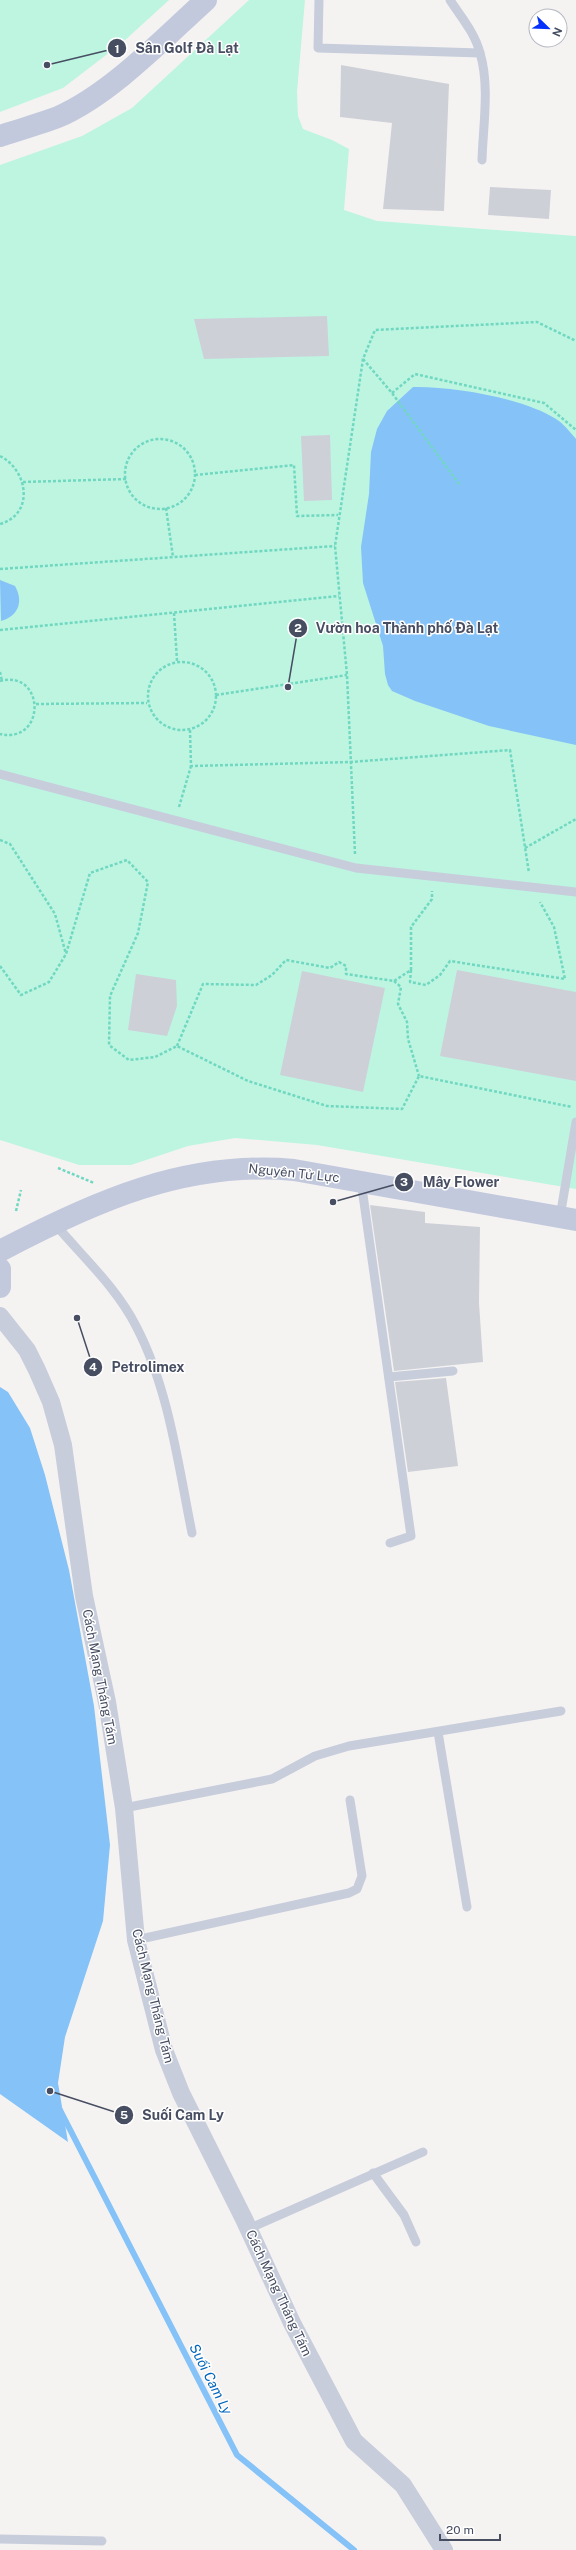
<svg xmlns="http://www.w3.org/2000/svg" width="576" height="2550" font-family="'Public Sans',sans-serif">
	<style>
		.green { fill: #bdf5e1 }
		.water { fill: #85c2f7 }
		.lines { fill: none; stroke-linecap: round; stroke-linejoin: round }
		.stream { stroke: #85c2f7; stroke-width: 6 }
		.building { fill: #ced0d8 }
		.path { stroke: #70d8c0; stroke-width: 2.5; stroke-dasharray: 3 2; stroke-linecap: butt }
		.lane { stroke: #c8cddb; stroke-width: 9 }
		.street { stroke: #c8cddb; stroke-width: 18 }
		.secondary { stroke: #c3c9dd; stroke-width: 22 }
		.labels { text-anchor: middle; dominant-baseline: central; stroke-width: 3; stroke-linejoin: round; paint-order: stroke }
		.street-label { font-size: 13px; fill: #474e62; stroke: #fff }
		.water-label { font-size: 14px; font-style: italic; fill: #0065bc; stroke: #fff }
		.leader { fill: none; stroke: #474e62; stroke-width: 1.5 }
		.callout-dot { fill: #474e62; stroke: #fff; stroke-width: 1.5 }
		.mark-label { font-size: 12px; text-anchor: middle; font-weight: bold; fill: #fff }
		.callout-label { font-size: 14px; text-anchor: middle; font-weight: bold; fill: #474e62; stroke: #fff; stroke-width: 3; stroke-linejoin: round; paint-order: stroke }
	</style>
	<rect width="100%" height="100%" fill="#f5f3f2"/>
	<!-- green -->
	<g class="green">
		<path d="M 0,0 L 169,0 L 123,42 L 63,88 L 0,112 Z"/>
		<path d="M 249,0 L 305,0 L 297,92 L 298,116 L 303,129 L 332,140 L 349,149 L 344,210 L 377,221 L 576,236 L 576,1189 L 317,1145 L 235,1138 L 188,1146 L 131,1165 L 79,1165 L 0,1140 L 0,165 L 82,136 L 132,108 Z"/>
	</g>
	<!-- water -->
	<g class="water">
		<path d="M 413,387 C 452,386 523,398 556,419 C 564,424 570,432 576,439 L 576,745 L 489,726 L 415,701 L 392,691 L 388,685 L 385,674 L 383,646 L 363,583 L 361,547 L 369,494 L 371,452 L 377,429 L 387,411 Z"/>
		<path d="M 0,580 L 15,586 C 24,602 18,616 1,621 Z"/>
		<path d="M 0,1387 L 8,1392 L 30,1428 L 45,1475 L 69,1570 L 94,1706 L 110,1845 L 103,1921 L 65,2037 L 58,2083 L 68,2142 L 0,2094 Z"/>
	</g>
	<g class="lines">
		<!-- stream -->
		<path class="stream" d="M 60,2110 L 237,2455 L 354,2550"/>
	</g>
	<!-- building -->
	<g class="building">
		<path d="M 341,65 L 449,84 L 444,211 L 383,209 L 392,123 L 340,117 Z"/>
		<path d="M 490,187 L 551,190 L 549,219 L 488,215 Z"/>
		<path d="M 327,316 L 329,356 L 204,359 L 194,319 Z"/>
		<path d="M 330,435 L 332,500 L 304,501 L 301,436 Z"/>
		<path d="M 457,970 L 576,992 L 576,1081 L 440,1056 Z"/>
		<path d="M 302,971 L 385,988 L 363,1092 L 280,1075 Z"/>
		<path d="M 136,974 L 176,980 L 177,1006 L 167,1036 L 128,1030 Z"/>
		<path d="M 370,1205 L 425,1212 L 425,1223 L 480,1227 L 479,1303 L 483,1362 L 394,1371 Z"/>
		<path d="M 446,1378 L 458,1466 L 408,1472 L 395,1382 Z"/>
	</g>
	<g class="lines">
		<!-- path -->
		<g class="path">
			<path d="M 363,359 L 392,393 L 460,485"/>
			<path d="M 392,393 L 415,374 L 544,403 L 576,430"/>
			<circle cx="160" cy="474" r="35"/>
			<path d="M 0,456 C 28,470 35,514 0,524"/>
			<path d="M 195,475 L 294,465 L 297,516 L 338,515"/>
			<path d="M 23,482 L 126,479"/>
			<path d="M 166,508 L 173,557"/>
			<path d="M 0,569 L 335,546"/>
			<path d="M 174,613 L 177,661"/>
			<path d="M 0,630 L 339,596"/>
			<circle cx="182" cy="696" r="34"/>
			<path d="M 0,672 L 2,681"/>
			<path d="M 0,681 C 45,669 47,744 0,734"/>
			<path d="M 216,695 L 347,675"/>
			<path d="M 36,704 L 147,703"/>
			<path d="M 190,730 L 191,766 L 351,762 L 510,750 L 529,873"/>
			<path d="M 179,807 L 191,766"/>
			<path d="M 0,840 L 10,844 L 55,914 L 66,954"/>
			<path d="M 525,848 L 576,819"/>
			<path d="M 355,854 L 347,675 L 335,546 L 363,359 L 375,330 L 537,322 L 576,341"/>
			<path d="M 0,966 L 21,995 L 49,982 L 66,954 L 90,873 L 127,860 L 148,882 L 138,933 L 110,996 L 109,1045 L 129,1060 L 155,1057 L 177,1046 L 248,1081 L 327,1106 L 402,1109 L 419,1076 L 572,1107"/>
			<path d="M 411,970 L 410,982 L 426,985 L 440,975 L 450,961 L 565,979 L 554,927 L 540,902"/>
			<path d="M 394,981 L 401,987 L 398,1004 L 407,1022 L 408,1039 L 419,1076"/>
			<path d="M 177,1046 L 203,984 L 256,985 L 272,975 L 286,960 L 330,968 L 339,962 L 346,966 L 346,974 L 394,981 L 411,970 L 411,927 L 432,899 L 432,891"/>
			<path d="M 58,1168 L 94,1183"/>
			<path d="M 16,1211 L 21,1190"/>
		</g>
		<!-- lane -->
		<g class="lane">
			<path d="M 319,0 L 318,48 L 480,53"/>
			<path d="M 450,0 C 461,17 475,33 480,53 C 490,86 483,126 482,160"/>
			<path d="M 0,774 L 356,868 L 576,892"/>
			<path d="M 361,1181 L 411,1536 L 390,1543"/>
			<path d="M 560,1217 L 576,1122"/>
			<path d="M 55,1224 C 82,1256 117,1288 136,1326 C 169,1389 178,1464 192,1533"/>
			<path d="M 389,1377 L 453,1371"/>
			<path d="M 438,1732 L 467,1907"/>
			<path d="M 124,1808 L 272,1779 L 315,1756 L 349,1746 L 561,1711"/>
			<path d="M 136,1940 L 349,1893 L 357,1889 L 362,1876 L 350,1800"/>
			<path d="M 373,2173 L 404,2215 L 416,2242"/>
			<path d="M 248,2229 L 423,2152"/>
			<path d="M 0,2539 L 102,2541"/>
		</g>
		<!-- street -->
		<path class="street" d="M 0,1316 L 27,1350 L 37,1370 L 51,1402 L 63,1445 L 84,1596 L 107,1702 L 124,1808 L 136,1940 L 164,2050 L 181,2093 L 244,2219 L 292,2323 L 354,2441 L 403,2485 L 444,2550"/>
		<!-- secondary -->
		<g class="secondary">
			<path d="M 0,136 C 19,130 39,124 58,117 C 111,94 164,38 206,0"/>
			<path d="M 0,1251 C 93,1202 186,1160 294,1170 L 576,1220"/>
			<path d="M 0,1269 L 0,1287"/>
		</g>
	</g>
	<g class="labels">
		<!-- street labels -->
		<g class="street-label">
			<text transform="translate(294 1173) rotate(6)">Nguyên Tử Lực</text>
			<text transform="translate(100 1677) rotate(79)">Cách Mạng Tháng Tám</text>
			<text transform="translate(153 1996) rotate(76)">Cách Mạng Tháng Tám</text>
			<text transform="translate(279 2293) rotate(65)">Cách Mạng Tháng Tám</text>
		</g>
		<!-- water labels -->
		<g class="water-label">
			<text transform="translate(211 2379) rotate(63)">Suối Cam Ly</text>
		</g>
	</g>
	<!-- callouts -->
	<path class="leader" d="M47 65L117 48M288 687L298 628M333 1202L404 1182M77 1318L93 1367M50 2091L124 2115"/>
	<g class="callout-dot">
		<circle cx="47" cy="65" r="4"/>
		<circle cx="288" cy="687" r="4"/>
		<circle cx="333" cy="1202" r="4"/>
		<circle cx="77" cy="1318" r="4"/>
		<circle cx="50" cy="2091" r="4"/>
		<circle cx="117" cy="48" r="10"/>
		<circle cx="298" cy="628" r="10"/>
		<circle cx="404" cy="1182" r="10"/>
		<circle cx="93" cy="1367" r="10"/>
		<circle cx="124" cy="2115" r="10"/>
	</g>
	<g class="mark-label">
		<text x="117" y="53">1</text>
		<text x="298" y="632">2</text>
		<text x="404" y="1186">3</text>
		<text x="93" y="1371">4</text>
		<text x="124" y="2119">5</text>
	</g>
	<g class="callout-label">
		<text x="187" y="53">Sân Golf Đà Lạt</text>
		<text x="407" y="633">Vườn hoa Thành phố Đà Lạt</text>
		<text x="461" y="1187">Mây Flower</text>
		<text x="148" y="1372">Petrolimex</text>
		<text x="183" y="2120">Suối Cam Ly</text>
	</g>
	<!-- north arrow -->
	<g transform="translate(548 28) rotate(113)"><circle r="19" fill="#ffffff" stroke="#b5b8c0"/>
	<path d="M0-3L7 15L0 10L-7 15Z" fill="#0431fc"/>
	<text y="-6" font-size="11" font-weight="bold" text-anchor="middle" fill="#474e62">N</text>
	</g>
	<!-- scale -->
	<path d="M440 2534v6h60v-6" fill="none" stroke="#474e62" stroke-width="2"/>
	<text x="446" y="2534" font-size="12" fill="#474e62" stroke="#ffffff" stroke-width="3" paint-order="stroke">20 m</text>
</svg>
